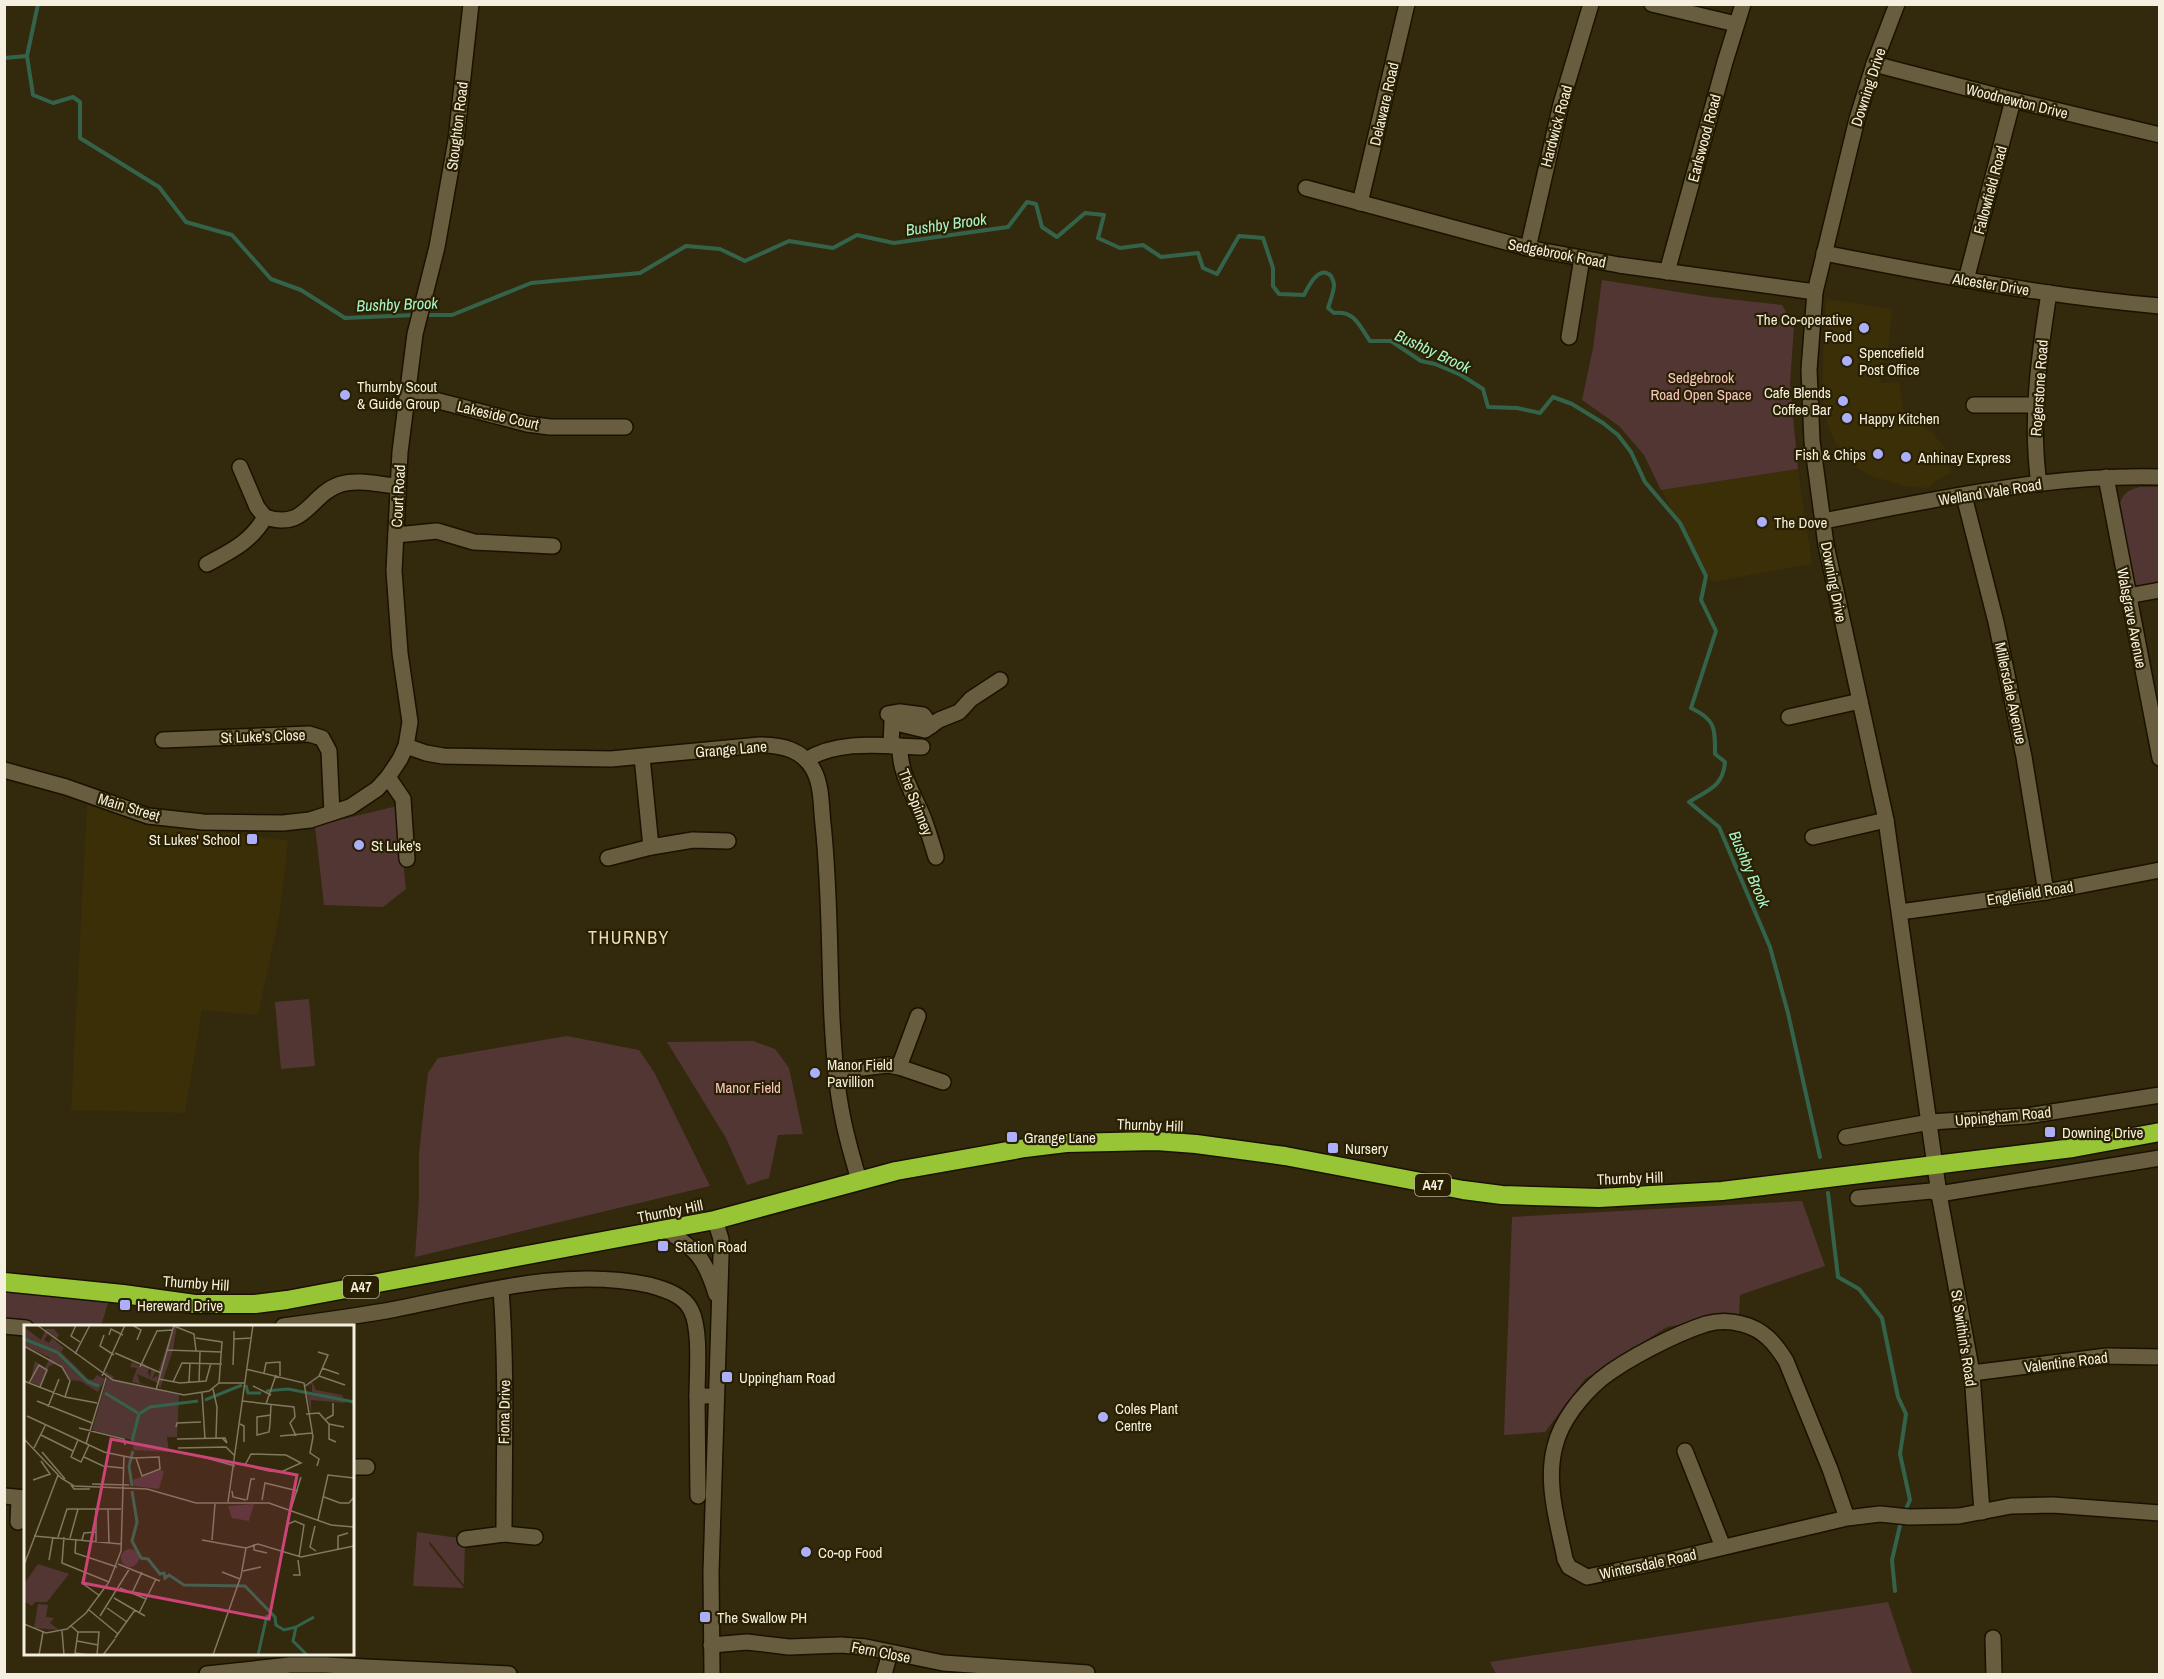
<svg xmlns="http://www.w3.org/2000/svg" width="2164" height="1679" font-family="'Archivo Narrow',sans-serif">
	<style>
		.built { fill: #3b2f08 }
		.green { fill: #523634 }
		.lines { fill: none; stroke-linecap: round; stroke-linejoin: round }
		.stream { stroke: #34634b; stroke-width: 4 }
		.minor-casing { stroke: #1a1200; stroke-width: 18 }
		.highway-casing { stroke: #1a1200; stroke-width: 21 }
		.minor { stroke: #685e3f; stroke-width: 15 }
		.highway { stroke: #98c535; stroke-width: 18 }
		.poi-dot { fill: #acaffb; stroke: #292002; stroke-width: 2 }
		.labels { text-anchor: middle; dominant-baseline: central; stroke-width: 4.5; stroke-linejoin: round; paint-order: stroke }
		.shield { fill: #292002; stroke: #b7b19c; stroke-width: 1.5 }
		.shield-label { font-size: 14px; font-weight: bold; fill: #f4efde }
		.street-label { font-size: 15px; fill: #f4efde; stroke: #292002 }
		.poi-label { font-size: 15px; fill: #f4efde; stroke: #292002; text-anchor: start }
		.park-label { font-size: 15px; fill: #f8c6c2; stroke: #292002 }
		.water-label { font-size: 16px; font-style: italic; fill: #a8f5cb; stroke: #292002 }
		.quarter-label { font-size: 18px; letter-spacing: 1.5px; fill: #eadfbc; stroke: #292002 }
		.inset-river { fill: none; stroke: #34634b; stroke-width: 3 }
		.inset-road { fill: none; stroke: #807860; stroke-width: 1.5 }
		.view { fill: #cc4375; fill-opacity: 0.15; stroke: #cc4375; stroke-width: 3 }
		.inset-edge { fill: none; stroke: #f4efde; stroke-width: 3 }
	</style>
	<rect width="100%" height="100%" fill="#33290c"/>
	<!-- built -->
	<g class="built">
		<path d="M 1827,299 L 1892,309 L 1888,355 L 1883,355 L 1883,374 L 1879,375 L 1881,383 L 1899,382 L 1903,410 L 1917,423 L 1932,432 L 1945,448 L 1951,473 L 1936,481 L 1928,488 L 1904,486 L 1871,476 L 1858,468 L 1841,452 L 1832,436 L 1826,420 L 1822,399 L 1824,318 Z"/>
		<path d="M 1798,469 L 1812,564 L 1712,582 L 1661,490 Z"/>
		<path d="M 87,805 L 146,823 L 288,840 L 280,913 L 258,1015 L 202,1010 L 185,1113 L 71,1110 Z"/>
	</g>
	<!-- green -->
	<g class="green">
		<path d="M 1602,280 L 1710,297 L 1782,305 L 1794,326 L 1790,384 L 1798,469 L 1661,490 L 1644,455 L 1619,426 L 1582,400 L 1593,348 Z"/>
		<path d="M 2140,487 L 2159,487 L 2159,585 L 2141,588 L 2133,582 L 2120,503 C 2124,492 2129,490 2140,487 Z"/>
		<path d="M 397,806 L 406,889 L 383,907 L 324,905 L 315,826 Z"/>
		<path d="M 309,999 L 315,1066 L 281,1069 L 275,1002 Z"/>
		<path d="M 567,1036 L 639,1050 L 654,1072 L 710,1186 L 415,1257 L 419,1200 L 419,1154 L 424,1107 L 428,1073 L 438,1058 Z"/>
		<path d="M 753,1041 L 775,1049 L 789,1068 L 803,1134 L 778,1135 L 769,1178 L 747,1185 L 726,1138 L 667,1042 Z"/>
		<path d="M 1802,1201 L 1825,1266 L 1740,1295 L 1739,1315 L 1667,1327 L 1585,1379 L 1545,1432 L 1504,1435 L 1512,1217 Z"/>
		<path d="M 5,1291 L 108,1303 L 101,1326 L 5,1326 Z"/>
		<path d="M 417,1532 L 465,1539 L 464,1585 L 430,1542 L 429,1544 L 464,1588 L 413,1586 Z"/>
		<path d="M 1888,1602 L 1912,1674 L 1496,1674 L 1490,1662 Z"/>
	</g>
	<g class="lines">
		<!-- stream -->
		<g class="stream">
			<path d="M 27,56 L 38,4"/>
			<path d="M 4,58 L 27,56 L 33,95 L 53,103 L 73,97 L 80,102 L 80,138 L 159,187 L 186,222 L 232,235 L 271,279 L 301,290 L 345,318 L 416,315"/>
			<path d="M 423,315 L 452,315 L 531,283 L 640,273 L 686,246 L 720,249 L 745,261 L 789,241 L 833,248 L 857,235 L 894,243 L 1008,227 L 1027,202 L 1036,204 L 1042,227 L 1057,237 L 1085,213 L 1104,215 L 1098,238 L 1120,248 L 1143,245 L 1161,257 L 1198,253 L 1203,268 L 1217,274 L 1239,236 L 1263,238 L 1273,268 L 1273,286 L 1279,294 L 1304,295 C 1308,287 1319,264 1331,276 C 1332,278 1334,282 1334,285 C 1334,292 1330,301 1328,308 L 1334,313 C 1355,310 1360,327 1370,341 L 1391,341 L 1421,361 L 1435,364 L 1461,375 L 1483,389 L 1488,407 L 1517,408 L 1540,413 L 1553,397 L 1572,404 L 1603,423 L 1618,435 L 1631,452 L 1645,482 L 1680,523 L 1706,576 L 1701,600 L 1716,631 L 1691,708 C 1716,720 1715,728 1715,754 L 1725,762 C 1723,787 1708,790 1689,802 L 1719,827 L 1770,947 L 1788,1013 L 1820,1157"/>
			<path d="M 1828,1193 L 1838,1277 L 1859,1289 L 1882,1318 L 1898,1397 L 1906,1414 L 1900,1454 L 1910,1500 L 1905,1511"/>
			<path d="M 1895,1591 L 1892,1560 L 1901,1521"/>
		</g>
		<!-- minor casing -->
		<g class="minor-casing">
			<g id="minor">
				<path d="M 1652,4 L 1736,24"/>
				<path d="M 1897,4 L 1874,64 L 1857,119 L 1815,292 L 1809,370 L 1812,441 L 1826,545 L 1886,820 L 1939,1194 L 1972,1373 L 1982,1512"/>
				<path d="M 1874,64 L 2013,100 L 2160,135"/>
				<path d="M 1306,188 L 1528,248 L 1619,265 L 1815,292"/>
				<path d="M 1360,203 L 1407,4"/>
				<path d="M 1528,248 L 1561,104 L 1591,4"/>
				<path d="M 1824,253 C 1935,275 2046,296 2160,306"/>
				<path d="M 1667,272 L 1725,62 L 1743,4"/>
				<path d="M 1966,280 L 2013,100"/>
				<path d="M 1569,337 L 1582,258"/>
				<path d="M 408,393 L 527,424 L 550,427 L 625,427"/>
				<path d="M 1974,405 L 2036,405"/>
				<path d="M 240,467 L 257,507 L 265,517"/>
				<path d="M 2106,477 L 2160,758"/>
				<path d="M 2039,484 C 2030,420 2039,356 2049,293"/>
				<path d="M 1964,496 L 1996,622 L 2024,757 L 2046,892"/>
				<path d="M 1823,521 C 1933,500 2047,474 2160,477"/>
				<path d="M 396,535 L 437,531 L 474,542 L 553,546"/>
				<path d="M 207,564 C 231,551 251,542 265,517 C 307,531 309,494 341,484 C 359,479 380,485 398,486"/>
				<path d="M 2128,596 L 2160,590"/>
				<path d="M 888,714 L 900,712 L 923,715 L 931,726"/>
				<path d="M 1789,717 L 1860,701"/>
				<path d="M 163,740 L 309,734 L 322,738 L 329,751 L 332,813"/>
				<path d="M 406,746 L 426,753 L 443,756 L 611,759 L 760,745 C 781,745 803,749 814,771 C 822,786 821,807 823,824 C 830,889 829,954 832,1019 C 834,1053 836,1086 843,1119 C 847,1139 853,1160 859,1180"/>
				<path d="M 891,746 L 892,722 L 925,730 L 939,720 L 959,712 L 971,699 L 1000,680"/>
				<path d="M 900,746 C 899,772 913,793 923,817 C 928,830 932,844 936,857"/>
				<path d="M 642,757 L 651,847 L 693,840 L 728,841"/>
				<path d="M 806,760 C 839,739 885,746 922,747"/>
				<path d="M 4,770 L 66,787 L 148,816 L 203,822 L 283,823 L 310,820 L 350,807 L 377,789 L 388,777 L 400,759 L 406,746 L 410,722 L 400,653 L 394,571 L 400,452 L 415,334 L 437,247 L 456,140 L 471,4"/>
				<path d="M 388,777 L 403,799 L 407,859"/>
				<path d="M 1813,837 L 1886,820"/>
				<path d="M 608,858 L 651,847"/>
				<path d="M 1900,912 L 2046,892 L 2160,870"/>
				<path d="M 899,1067 L 943,1082"/>
				<path d="M 836,1071 L 888,1065 L 899,1067 L 918,1016"/>
				<path d="M 1846,1137 L 1930,1122 L 2026,1116 L 2160,1095"/>
				<path d="M 1858,1198 L 1931,1191 L 1939,1194 L 2160,1158"/>
				<path d="M 666,1230 C 697,1250 705,1258 716,1294"/>
				<path d="M 4,1326 L 26,1328"/>
				<path d="M 283,1326 C 321,1321 358,1316 396,1309 C 478,1293 565,1267 649,1285 C 664,1289 684,1295 691,1310 C 701,1329 697,1374 697,1396"/>
				<path d="M 1972,1373 L 2107,1356 L 2160,1357"/>
				<path d="M 1685,1451 L 1723,1547"/>
				<path d="M 352,1467 L 367,1467"/>
				<path d="M 4,1496 L 26,1498"/>
				<path d="M 698,1496 L 697,1396 L 707,1396"/>
				<path d="M 1847,1518 L 1830,1469 L 1786,1361 C 1775,1343 1763,1329 1742,1324 C 1731,1321 1717,1321 1706,1324 C 1675,1334 1626,1359 1601,1379 C 1581,1396 1561,1421 1555,1446 C 1545,1483 1558,1523 1565,1559 L 1569,1567 L 1587,1577 L 1670,1560 L 1847,1518 L 1880,1514 L 1909,1517 L 1959,1516 L 2011,1506 L 2053,1505 L 2160,1513"/>
				<path d="M 18,1522 L 19,1498"/>
				<path d="M 504,1534 L 535,1537"/>
				<path d="M 465,1539 L 504,1534 C 504,1453 507,1370 501,1289"/>
				<path d="M 1993,1638 L 1994,1674"/>
				<path d="M 711,1645 L 747,1642 L 789,1647 L 841,1645 L 866,1647 L 943,1663 L 1087,1673"/>
				<path d="M 207,1674 L 290,1665 L 325,1665 L 509,1674"/>
				<path d="M 712,1674 L 711,1572 L 721,1256 L 721,1239 L 715,1220"/>
				<path d="M 884,1674 L 890,1653"/>
			</g>
		</g>
		<!-- highway casing -->
		<g class="highway-casing">
			<path id="highway" d="M 4,1282 L 123,1294 L 195,1304 L 255,1304 L 287,1300 L 715,1220 L 896,1171 L 1025,1148 L 1066,1143 L 1156,1141 L 1196,1144 L 1285,1156 L 1463,1190 L 1502,1195 L 1599,1198 L 1722,1191 L 2073,1148 L 2160,1132"/>
		</g>
		<!-- minor -->
		<use href="#minor" class="minor"/>
		<!-- highway -->
		<use href="#highway" class="highway"/>
	</g>
	<!-- markers -->
	<g class="poi-dot">
		<circle cx="1864" cy="328" r="6"/>
		<circle cx="1847" cy="361" r="6"/>
		<circle cx="345" cy="395" r="6"/>
		<circle cx="1843" cy="401" r="6"/>
		<circle cx="1847" cy="418" r="6"/>
		<circle cx="1878" cy="454" r="6"/>
		<circle cx="1906" cy="457" r="6"/>
		<circle cx="1762" cy="522" r="6"/>
		<rect x="246" y="833" width="12" height="12" rx="3"/>
		<circle cx="359" cy="845" r="6"/>
		<circle cx="815" cy="1073" r="6"/>
		<rect x="2044" y="1126" width="12" height="12" rx="3"/>
		<rect x="1006" y="1131" width="12" height="12" rx="3"/>
		<rect x="1327" y="1142" width="12" height="12" rx="3"/>
		<rect x="657" y="1240" width="12" height="12" rx="3"/>
		<rect x="119" y="1299" width="12" height="12" rx="3"/>
		<rect x="721" y="1371" width="12" height="12" rx="3"/>
		<circle cx="1103" cy="1417" r="6"/>
		<circle cx="806" cy="1552" r="6"/>
		<rect x="699" y="1611" width="12" height="12" rx="3"/>
	</g>
	<g class="labels">
		<!-- shield labels -->
		<g class="shield">
			<rect x="1415" y="1174" width="36" height="22" rx="4.5"/>
			<rect x="343" y="1276" width="36" height="22" rx="4.5"/>
		</g>
		<g class="shield-label">
			<text x="1433" y="1185">A47</text>
			<text x="361" y="1287">A47</text>
		</g>
		<!-- street labels -->
		<g class="street-label">
			<text transform="translate(1868 87) rotate(-72)">Downing Drive</text>
			<text transform="translate(2017 101) rotate(14)">Woodnewton Drive</text>
			<text transform="translate(1384 104) rotate(-77)">Delaware Road</text>
			<text transform="translate(457 126) rotate(-83)">Stoughton Road</text>
			<text transform="translate(1556 126) rotate(-75)">Hardwick Road</text>
			<text transform="translate(1704 138) rotate(-75)">Earlswood Road</text>
			<text transform="translate(1990 190) rotate(-75)">Fallowfield Road</text>
			<text transform="translate(1557 253) rotate(11)">Sedgebrook Road</text>
			<text transform="translate(1991 284) rotate(9)">Alcester Drive</text>
			<text transform="translate(2039 388) rotate(-86)">Rogerstone Road</text>
			<text transform="translate(498 415) rotate(13)">Lakeside Court</text>
			<text transform="translate(1990 492) rotate(-9)">Welland Vale Road</text>
			<text transform="translate(398 496) rotate(-87)">Court Road</text>
			<text transform="translate(1834 582) rotate(79)">Downing Drive</text>
			<text transform="translate(2132 618) rotate(79)">Walsgrave Avenue</text>
			<text transform="translate(2011 693) rotate(78)">Millersdale Avenue</text>
			<text transform="translate(263 736) rotate(-2)">St Luke's Close</text>
			<text transform="translate(731 749) rotate(-5)">Grange Lane</text>
			<text transform="translate(916 802) rotate(69)">The Spinney</text>
			<text transform="translate(129 807) rotate(17)">Main Street</text>
			<text transform="translate(2030 893) rotate(-9)">Englefield Road</text>
			<text transform="translate(2003 1116) rotate(-5)">Uppingham Road</text>
			<text transform="translate(1150 1125) rotate(2)">Thurnby Hill</text>
			<text transform="translate(1630 1178) rotate(-2)">Thurnby Hill</text>
			<text transform="translate(670 1211) rotate(-11)">Thurnby Hill</text>
			<text transform="translate(196 1283) rotate(4)">Thurnby Hill</text>
			<text transform="translate(1964 1338) rotate(81)">St Swithin's Road</text>
			<text transform="translate(2066 1362) rotate(-7)">Valentine Road</text>
			<text transform="translate(504 1412) rotate(-89)">Fiona Drive</text>
			<text transform="translate(1648 1564) rotate(-12)">Wintersdale Road</text>
			<text transform="translate(881 1652) rotate(11)">Fern Close</text>
		</g>
		<!-- poi labels -->
		<g class="poi-label">
			<text x="1852" y="319" text-anchor="end">The Co-operative<tspan x="1852" dy="17">Food</tspan></text>
			<text x="1859" y="352">Spencefield<tspan x="1859" dy="17">Post Office</tspan></text>
			<text x="357" y="386">Thurnby Scout<tspan x="357" dy="17">&amp; Guide Group</tspan></text>
			<text x="1831" y="392" text-anchor="end">Cafe Blends<tspan x="1831" dy="17">Coffee Bar</tspan></text>
			<text x="1859" y="418">Happy Kitchen</text>
			<text x="1866" y="454" text-anchor="end">Fish &amp; Chips</text>
			<text x="1918" y="457">Anhinay Express</text>
			<text x="1774" y="522">The Dove</text>
			<text x="240" y="839" text-anchor="end">St Lukes' School</text>
			<text x="371" y="845">St Luke's</text>
			<text x="827" y="1064">Manor Field<tspan x="827" dy="17">Pavillion</tspan></text>
			<text x="2062" y="1132">Downing Drive</text>
			<text x="1024" y="1137">Grange Lane</text>
			<text x="1345" y="1148">Nursery</text>
			<text x="675" y="1246">Station Road</text>
			<text x="137" y="1305">Hereward Drive</text>
			<text x="739" y="1377">Uppingham Road</text>
			<text x="1115" y="1408">Coles Plant<tspan x="1115" dy="17">Centre</tspan></text>
			<text x="818" y="1552">Co-op Food</text>
			<text x="717" y="1617">The Swallow PH</text>
		</g>
		<!-- park labels -->
		<g class="park-label">
			<text x="1701" y="377">Sedgebrook<tspan x="1701" dy="17">Road Open Space</tspan></text>
			<text x="748" y="1087">Manor Field</text>
		</g>
		<!-- water labels -->
		<g class="water-label">
			<text transform="translate(946 224) rotate(-8)">Bushby Brook</text>
			<text transform="translate(397 304) rotate(-2)">Bushby Brook</text>
			<text transform="translate(1433 351) rotate(25)">Bushby Brook</text>
			<text transform="translate(1750 869) rotate(67)">Bushby Brook</text>
		</g>
		<!-- quarter labels -->
		<g class="quarter-label">
			<text x="629" y="937">THURNBY</text>
		</g>
	</g>
	<!-- overview -->
	<g transform="translate(24 1325)">
		<rect width="330" height="330" fill="#33290c"/>
		<path d="M 150,0 L 153,0 L 149,25 L 136,64 L 134,58 L 113,49 L 116,58 L 132,62 L 108,57 L 113,43 L 106,42 L 108,37 L 116,41 L 119,37 L 125,44 L 122,51 L 124,47 L 126,53 L 127,45 L 132,46 L 128,54 L 133,50 L 134,57 L 135,44 ZM 0,2 L 17,15 L 22,4 L 30,4 L 35,10 L 32,15 L 24,9 L 20,15 L 25,18 L 28,13 L 40,23 L 37,27 L 64,54 L 69,55 L 73,50 L 81,54 L 74,67 L 56,56 L 46,55 L 34,38 L 25,41 L 16,61 L 6,57 L 11,36 L 21,43 L 26,33 L 0,20 ZM 81,46 L 90,52 L 88,55 L 155,70 L 153,112 L 143,112 L 145,127 L 110,125 L 108,115 L 68,105 L 83,54 L 87,54 L 81,53 ZM 288,57 L 292,65 L 318,70 L 321,78 L 287,75 L 287,87 L 283,69 L 293,68 L 288,67 L 288,59 L 282,62 ZM 136,145 L 140,146 L 135,164 L 110,161 L 109,155 ZM 230,179 L 225,196 L 208,193 L 204,181 ZM97 233a9 9 0 1 1 18 0a9 9 0 1 1-18 0ZM 14,239 L 45,249 L 23,277 L 11,277 L 8,281 L 0,276 L 0,259 ZM 14,279 L 24,280 L 22,292 L 30,293 L 26,298 L 35,305 L 10,303 Z" fill="#523634"/>
		<path class="inset-river" d="M 0,14 L 33,27 L 64,57 L 75,61M 222,60 L 224,68 L 237,68M 242,66 L 264,64 L 330,77M 81,68 L 114,88M 181,75 L 218,60M 115,89 L 126,82 L 174,76M 108,116 L 115,89M 108,161 L 105,141 L 109,126M 108,166 L 113,197 L 108,216 L 117,233 L 124,234 L 136,249 L 140,248 L 141,253 L 145,250 L 160,260 L 221,261 L 251,292 L 252,300 L 260,305 L 272,302 L 269,316 L 283,330M 272,302 L 290,292M 234,330 L 243,290"/>
		<path class="inset-road" d="M 13,0 L 89,55 L 160,70 L 185,66 L 195,58 L 221,58M 52,0 L 47,11 L 56,17M 108,0 L 117,5 L 113,15M 150,1 L 170,9 L 172,26M 210,6 L 210,14 L 228,13M 80,10 L 76,21 L 90,30M 85,10 L 87,4 L 99,10M 172,13 L 198,17 L 195,58M 0,21 L 38,42 L 46,56 L 41,72M 143,25 L 198,27M 91,28 L 137,48M 51,29 L 66,0M 209,40 L 210,14M 116,42 L 133,6 L 148,5M 298,43 L 315,49M 222,44 L 280,58 L 289,112 L 286,128 L 295,134 L 293,141M 240,48 L 242,38 L 256,37 L 256,51M 78,51 L 101,0M 295,51 L 321,60M 135,54 L 156,58 L 182,56 L 187,38M 0,56 L 41,72 L 73,78M 149,57 L 158,38 L 198,39M 165,57 L 166,38M 175,57 L 176,27M 5,58 L 15,40 L 23,45 L 16,62M 229,61 L 247,70M 281,61 L 295,51 L 304,30 L 294,27M 189,64 L 193,82 L 192,113M 132,65 L 150,0M 178,68 L 181,114M 13,76 L 68,98M 218,76 L 270,82 L 271,92 L 266,98 L 272,111M 242,79 L 252,50M 24,82 L 35,54M 282,89 L 295,88 L 305,99 L 320,102M 247,90 L 233,92 L 233,110 L 245,107 L 246,99 L 247,80M 3,91 L 80,127 L 109,133 L 135,132 L 136,144 L 118,151 L 112,133M 302,94 L 309,90 L 309,78M 216,99 L 220,101 L 220,117M 305,99 L 305,114 L 312,117M 152,102 L 153,98 L 177,97M 55,103 L 100,114 L 101,120M 17,110 L 49,126M 256,111 L 288,108M 0,114 L 37,153 L 50,161 L 123,164 L 172,178 L 245,178 L 307,200 L 330,202M 153,114 L 201,113 L 203,118 L 198,113M 54,115 L 47,132 L 57,137 L 65,120M 62,119 L 82,53M 10,123 L 22,99M 154,123 L 202,122 L 210,130M 18,127 L 41,154M 60,132 L 79,141 L 99,143M 179,132 L 211,141M 212,138 L 245,146 L 257,147 L 277,138 L 262,130 L 227,129 L 221,140M 9,155 L 26,149 L 17,136M 68,159 L 105,160M 47,160 L 50,164 L 66,164M 208,166 L 209,172 L 222,175M 300,172 L 316,178 L 325,178 L 330,172M 223,175 L 227,154 L 231,154M 238,175 L 241,158 L 274,166M 204,177 L 229,0M 84,184 L 85,219M 267,184 L 277,152M 294,195 L 304,150 L 330,153M 291,201 L 286,222 L 292,226M 10,211 L 97,219M 34,212 L 43,184 L 97,184M 40,212 L 38,238 L 85,257M 46,213 L 54,184M 52,214 L 51,228 L 93,242M 58,215 L 60,208 L 72,207M 178,215 L 222,223M 188,215 L 191,179M 72,218 L 72,183M 230,219 L 230,225 L 243,228M 222,223 L 234,219 L 277,232 L 330,221M 314,224 L 314,211 L 324,208M 258,228 L 264,199 L 271,196 L 280,200 L 275,232M 25,235 L 29,212M 94,239 L 136,256M 0,240 L 34,150M 61,246 L 58,258 L 76,271M 219,246 L 237,242M 198,247 L 216,254M 269,250 L 276,250 L 274,235M 96,263 L 122,274M 108,268 L 118,247M 90,273 L 121,291M 83,283 L 103,297M 65,285 L 94,309M 115,288 L 132,254M 76,291 L 106,243M 0,299 L 22,308 L 43,304 L 62,288 L 85,257 L 97,226 L 100,131M 47,301 L 54,307 L 75,307 L 73,330M 38,306 L 40,330M 54,307 L 51,328 L 66,330M 91,313 L 111,285M 53,316 L 74,320M 15,330 L 19,307M 79,330 L 91,314M 189,330 L 217,251 L 222,223"/>
		<path class="view" d="M 87,114 L 273,150 L 245,294 L 59,258 Z"/>
		<rect width="330" height="330" class="inset-edge"/>
	</g>
	<!-- border -->
	<rect width="2164" height="1679" fill="none" stroke="#f4efde" stroke-width="12"/>
</svg>
